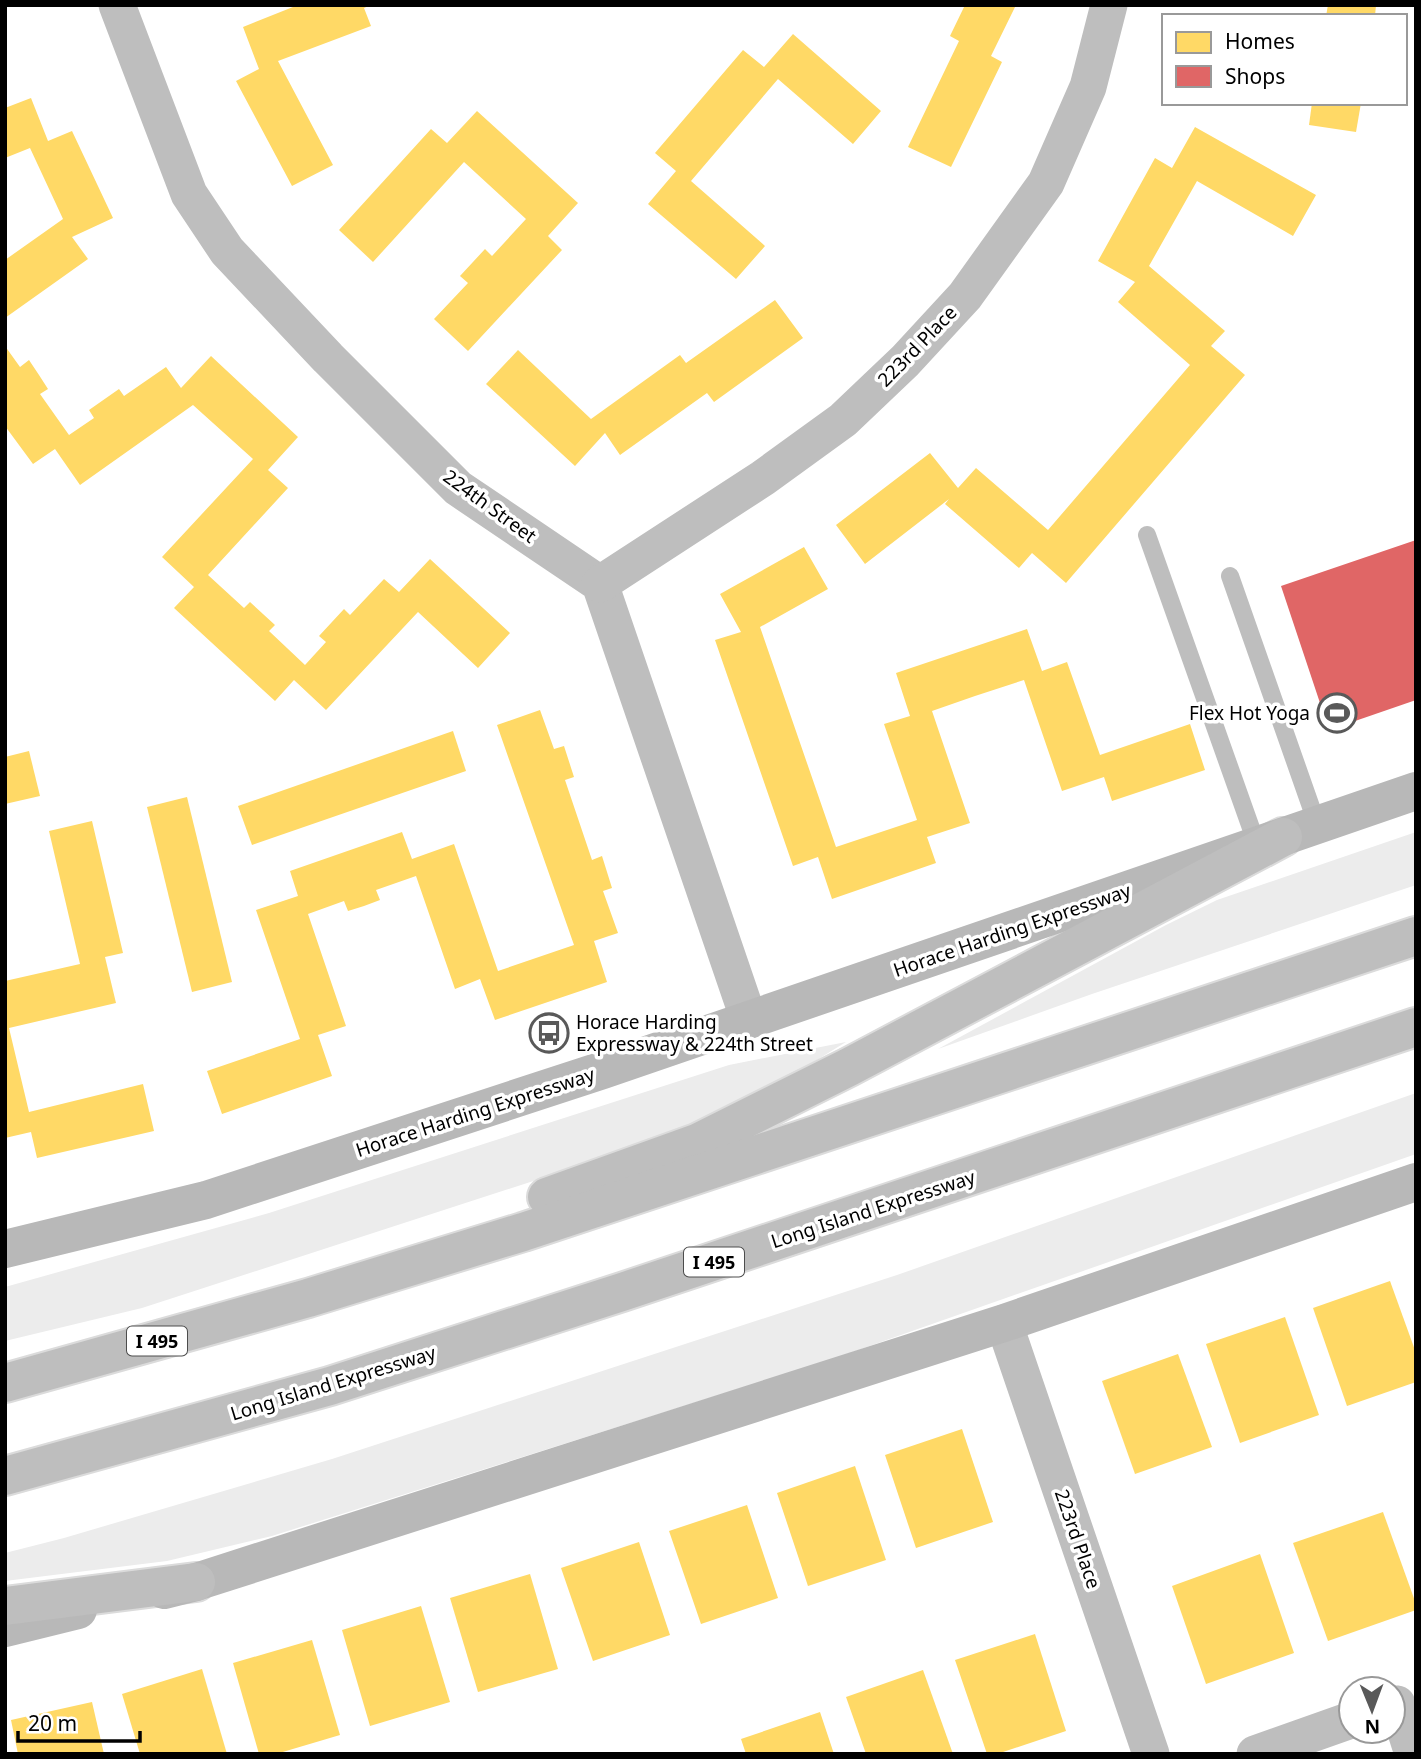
<svg xmlns="http://www.w3.org/2000/svg" width="1421" height="1759" font-family="'Noto Sans',sans-serif">
	<style>
		.green { fill: #ececec }
		.homes { fill: #ffd966 }
		.shops { fill: #e06666 }
		.lines { fill: none; stroke-linecap: round; stroke-linejoin: round }
		.motorway-casing { stroke: #dbdbdb; stroke-width: 42 }
		.service { stroke: #bebebe; stroke-width: 18 }
		.minor { stroke: #bebebe; stroke-width: 37 }
		.secondary { stroke: #b8b8b8; stroke-width: 38 }
		.motorway { stroke: #bebebe; stroke-width: 38 }
		.labels { text-anchor: middle; dominant-baseline: central; stroke-width: 7; stroke-linejoin: round; paint-order: stroke }
		.shield { fill: #fff; stroke: #4c4c4c; stroke-width: 2 }
		.shield-label { font-size: 18px; font-weight: bold; fill: #000 }
		.street-label { font-size: 19px; fill: #000; stroke: #fff }
		.poi-label { font-size: 19px; fill: #000; stroke: #fff; text-anchor: end }
	</style>
	<rect width="100%" height="100%" fill="#fff"/>
	<!-- green -->
	<g class="green">
		<path d="M 1416,832 L 1416,885 L 1092,994 L 938,1049 L 1166,925 L 1217,900 Z"/>
		<path d="M 846,1042 L 770,1089 L 638,1147 L 142,1308 L 5,1341 L 5,1287 L 269,1213 L 729,1065 Z"/>
		<path d="M 1416,1093 L 1416,1154 L 827,1361 L 272,1536 L 167,1561 L 5,1581 L 5,1553 L 64,1538 L 332,1459 L 897,1275 Z"/>
	</g>
	<!-- homes -->
	<g class="homes">
		<path d="M 298,5 L 371,5 L 364,8 L 371,26 L 278,61 L 333,165 L 292,186 L 236,81 L 259,69 L 243,27 Z"/>
		<path d="M 965,5 L 1016,5 L 991,56 L 1002,62 L 951,167 L 908,147 L 959,41 L 950,36 Z"/>
		<path d="M 1328,5 L 1376,5 L 1375,16 L 1326,16 Z"/>
		<path d="M 793,34 L 881,111 L 853,144 L 778,79 L 691,181 L 765,246 L 736,279 L 648,204 L 676,171 L 655,153 L 743,50 L 764,67 Z"/>
		<path d="M 31,98 L 48,141 L 72,131 L 113,218 L 72,237 L 88,259 L 5,318 L 5,260 L 63,219 L 30,148 L 5,158 L 5,108 Z"/>
		<path d="M 1312,103 L 1361,103 L 1356,132 L 1309,125 Z"/>
		<path d="M 477,111 L 578,203 L 548,236 L 562,250 L 468,351 L 434,319 L 468,283 L 460,276 L 485,249 L 492,256 L 526,219 L 464,162 L 373,262 L 339,230 L 431,129 L 447,143 Z"/>
		<path d="M 1195,127 L 1316,195 L 1293,236 L 1197,181 L 1149,266 L 1225,331 L 1211,346 L 1245,375 L 1066,583 L 1032,553 L 1019,568 L 945,504 L 949,499 L 865,564 L 836,525 L 930,453 L 958,488 L 976,468 L 1048,530 L 1190,365 L 1118,302 L 1135,282 L 1098,261 L 1155,158 L 1172,168 Z"/>
		<path d="M 775,300 L 803,338 L 714,402 L 707,393 L 620,455 L 605,433 L 575,466 L 486,384 L 518,350 L 591,419 L 680,355 L 686,363 Z"/>
		<path d="M 5,346 L 20,367 L 29,360 L 39,375 L 48,389 L 40,394 L 69,435 L 94,418 L 89,410 L 119,389 L 124,396 L 166,367 L 181,388 L 211,356 L 298,437 L 268,470 L 288,488 L 208,575 L 244,608 L 250,602 L 275,625 L 269,631 L 305,665 L 326,642 L 319,636 L 344,609 L 350,615 L 384,579 L 399,592 L 430,559 L 510,633 L 478,668 L 418,612 L 326,710 L 294,680 L 275,701 L 174,608 L 194,587 L 162,557 L 253,459 L 193,405 L 80,485 L 55,449 L 33,464 L 5,426 Z"/>
		<path d="M 804,547 L 828,589 L 760,627 L 836,847 L 917,820 L 884,724 L 910,716 L 896,673 L 1027,629 L 1042,671 L 1067,662 L 1100,755 L 1190,724 L 1205,770 L 1112,801 L 1104,777 L 1062,791 L 1024,680 L 975,696 L 932,711 L 970,823 L 927,837 L 936,863 L 832,899 L 818,857 L 793,866 L 715,640 L 741,632 L 720,594 Z"/>
		<path d="M 540,710 L 554,749 L 564,746 L 574,777 L 565,780 L 592,860 L 602,856 L 612,888 L 603,891 L 618,933 L 594,941 L 607,982 L 495,1020 L 480,979 L 455,989 L 416,876 L 376,890 L 380,900 L 364,906 L 348,911 L 344,901 L 308,914 L 346,1026 L 318,1035 L 332,1076 L 222,1114 L 207,1071 L 300,1039 L 256,910 L 298,896 L 290,871 L 402,832 L 412,859 L 454,844 L 498,971 L 574,945 L 497,725 Z"/>
		<path d="M 453,731 L 466,771 L 252,845 L 238,806 Z"/>
		<path d="M 29,751 L 40,796 L 5,804 L 5,757 Z"/>
		<path d="M 187,797 L 232,982 L 192,992 L 147,807 Z"/>
		<path d="M 92,821 L 123,953 L 105,957 L 116,1003 L 9,1028 L 29,1112 L 143,1084 L 154,1131 L 37,1158 L 31,1132 L 5,1138 L 5,981 L 80,964 L 49,831 Z"/>
		<path d="M 1390,1281 L 1416,1353 L 1416,1382 L 1347,1406 L 1313,1308 Z"/>
		<path d="M 1285,1317 L 1319,1415 L 1240,1443 L 1206,1344 Z"/>
		<path d="M 1178,1354 L 1212,1447 L 1135,1474 L 1102,1381 Z"/>
		<path d="M 962,1429 L 993,1522 L 916,1548 L 885,1455 Z"/>
		<path d="M 855,1466 L 886,1560 L 808,1586 L 777,1493 Z"/>
		<path d="M 747,1505 L 778,1598 L 701,1624 L 669,1531 Z"/>
		<path d="M 1383,1512 L 1416,1604 L 1416,1610 L 1328,1641 L 1293,1543 Z"/>
		<path d="M 639,1542 L 670,1635 L 593,1661 L 561,1568 Z"/>
		<path d="M 1260,1554 L 1294,1653 L 1206,1684 L 1172,1586 Z"/>
		<path d="M 530,1574 L 558,1669 L 478,1692 L 450,1598 Z"/>
		<path d="M 421,1606 L 450,1702 L 370,1726 L 342,1630 Z"/>
		<path d="M 1035,1634 L 1066,1731 L 997,1754 L 987,1754 L 955,1660 Z"/>
		<path d="M 312,1640 L 340,1735 L 276,1754 L 259,1754 L 233,1663 Z"/>
		<path d="M 202,1669 L 227,1754 L 140,1754 L 122,1694 Z"/>
		<path d="M 923,1670 L 953,1754 L 866,1754 L 846,1697 Z"/>
		<path d="M 92,1702 L 104,1754 L 18,1754 L 11,1720 Z"/>
		<path d="M 820,1712 L 834,1754 L 746,1754 L 741,1739 Z"/>
	</g>
	<!-- shops -->
	<path class="shops" d="M 1416,540 L 1416,700 L 1329,730 L 1281,586 Z"/>
	<g class="lines">
		<!-- motorway casing -->
		<g class="motorway-casing">
			<g id="motorway">
				<path d="M 547,1197 L 697,1143 L 849,1067 L 1283,837"/>
				<path d="M 5,1383 L 308,1298 L 523,1232 L 1416,936"/>
				<path d="M 5,1476 L 330,1386 L 622,1292 L 1416,1027"/>
				<path d="M 5,1606 L 196,1582"/>
			</g>
		</g>
		<!-- service -->
		<g class="service">
			<path d="M 1147,535 L 1257,845"/>
			<path d="M 1230,576 L 1317,824"/>
		</g>
		<!-- minor -->
		<g class="minor">
			<path d="M 117,5 L 189,194 L 227,251 L 328,358 L 458,488 L 600,584 L 749,1020"/>
			<path d="M 600,584 L 763,478 L 843,420 L 905,361 L 965,296 L 1046,183 L 1088,87 L 1109,5"/>
			<path d="M 1004,1323 L 1151,1754"/>
			<path d="M 1397,1704 L 1413,1754"/>
			<path d="M 1255,1754 L 1351,1720"/>
		</g>
		<!-- secondary -->
		<g class="secondary">
			<path d="M 5,1249 L 206,1200 L 603,1070 L 1416,791"/>
			<path d="M 164,1590 L 196,1582 L 1004,1323 L 1416,1182"/>
			<path d="M 5,1628 L 78,1610"/>
		</g>
		<!-- motorway -->
		<use href="#motorway" class="motorway"/>
	</g>
	<!-- icons -->
	<defs>
		<g id="stadium-ring" transform="scale(2.0125)"><circle r="9.5" fill="#fff" stroke="#595959" stroke-width="1.5"/><path d="M0-5a6.5 5 0 1 0 0 10a6.5 5 0 1 0 0-10ZM-3.5-1.8h7v3.6h-7Z" fill="#595959"/></g>
		<g id="bus-ring" transform="scale(2.0125)"><circle r="9.5" fill="#fff" stroke="#595959" stroke-width="1.5"/><path d="M-5-6H5V4H4V6H2V4H-2V6H-4V4H-5ZM-3.5-4V0h7V-4ZM-3.5 1.2v1.5H-2V1.2ZM2 1.2v1.5H3.5V1.2Z" fill="#595959"/></g>
	</defs>
	<g fill-rule="evenodd">
		<use href="#stadium-ring" x="1337" y="713"/>
		<use href="#bus-ring" x="549" y="1033"/>
	</g>
	<g class="labels">
		<!-- shield labels -->
		<g class="shield">
			<rect x="684" y="1247.5" width="60" height="29" rx="5"/>
			<rect x="127" y="1326.5" width="60" height="29" rx="5"/>
		</g>
		<g class="shield-label">
			<text x="714" y="1262">I 495</text>
			<text x="157" y="1341">I 495</text>
		</g>
		<!-- street labels -->
		<g class="street-label">
			<text transform="translate(917 346) rotate(-46)">223rd Place</text>
			<text transform="translate(490 506) rotate(36)">224th Street</text>
			<text transform="translate(1012 930) rotate(-19)">Horace Harding Expressway</text>
			<text transform="translate(475 1112) rotate(-18)">Horace Harding Expressway</text>
			<text transform="translate(873 1209) rotate(-18)">Long Island Expressway</text>
			<text transform="translate(333 1383) rotate(-17)">Long Island Expressway</text>
			<text transform="translate(1078 1539) rotate(71)">223rd Place</text>
		</g>
		<!-- poi labels -->
		<g class="poi-label">
			<text x="1310" y="713">Flex Hot Yoga</text>
			<text x="576" y="1022" text-anchor="start">Horace Harding<tspan x="576" dy="22">Expressway &amp; 224th Street</tspan></text>
		</g>
	</g>
	<!-- border -->
	<rect width="1421" height="1759" fill="none" stroke="#000000" stroke-width="14"/>
	<!-- legend -->
	<rect x="1162" y="14" width="245" height="91" fill="#ffffff" stroke="#999999" stroke-width="2"/>
	<rect x="1176" y="32" width="35" height="21" fill="#ffd966" stroke="#999999" stroke-width="2"/>
	<text x="1225" y="49" font-size="21" fill="#000000">Homes</text>
	<rect x="1176" y="66" width="35" height="21" fill="#e06666" stroke="#999999" stroke-width="2"/>
	<text x="1225" y="84" font-size="21" fill="#000000">Shops</text>
	<!-- north arrow -->
	<g transform="translate(1372 1710) rotate(179)"><circle r="33" fill="#ffffff" stroke="#999999" stroke-width="2"/>
	<path d="M0-5L12 26L0 18L-12 26Z" fill="#595959"/>
	<text y="-10" font-size="19" font-weight="bold" text-anchor="middle" fill="#000000">N</text>
	</g>
	<!-- scale -->
	<path d="M18 1731v10h122v-10" fill="none" stroke="#000000" stroke-width="3.5"/>
	<text x="28" y="1731" font-size="21" fill="#000000" stroke="#ffffff" stroke-width="5" paint-order="stroke">20 m</text>
</svg>
